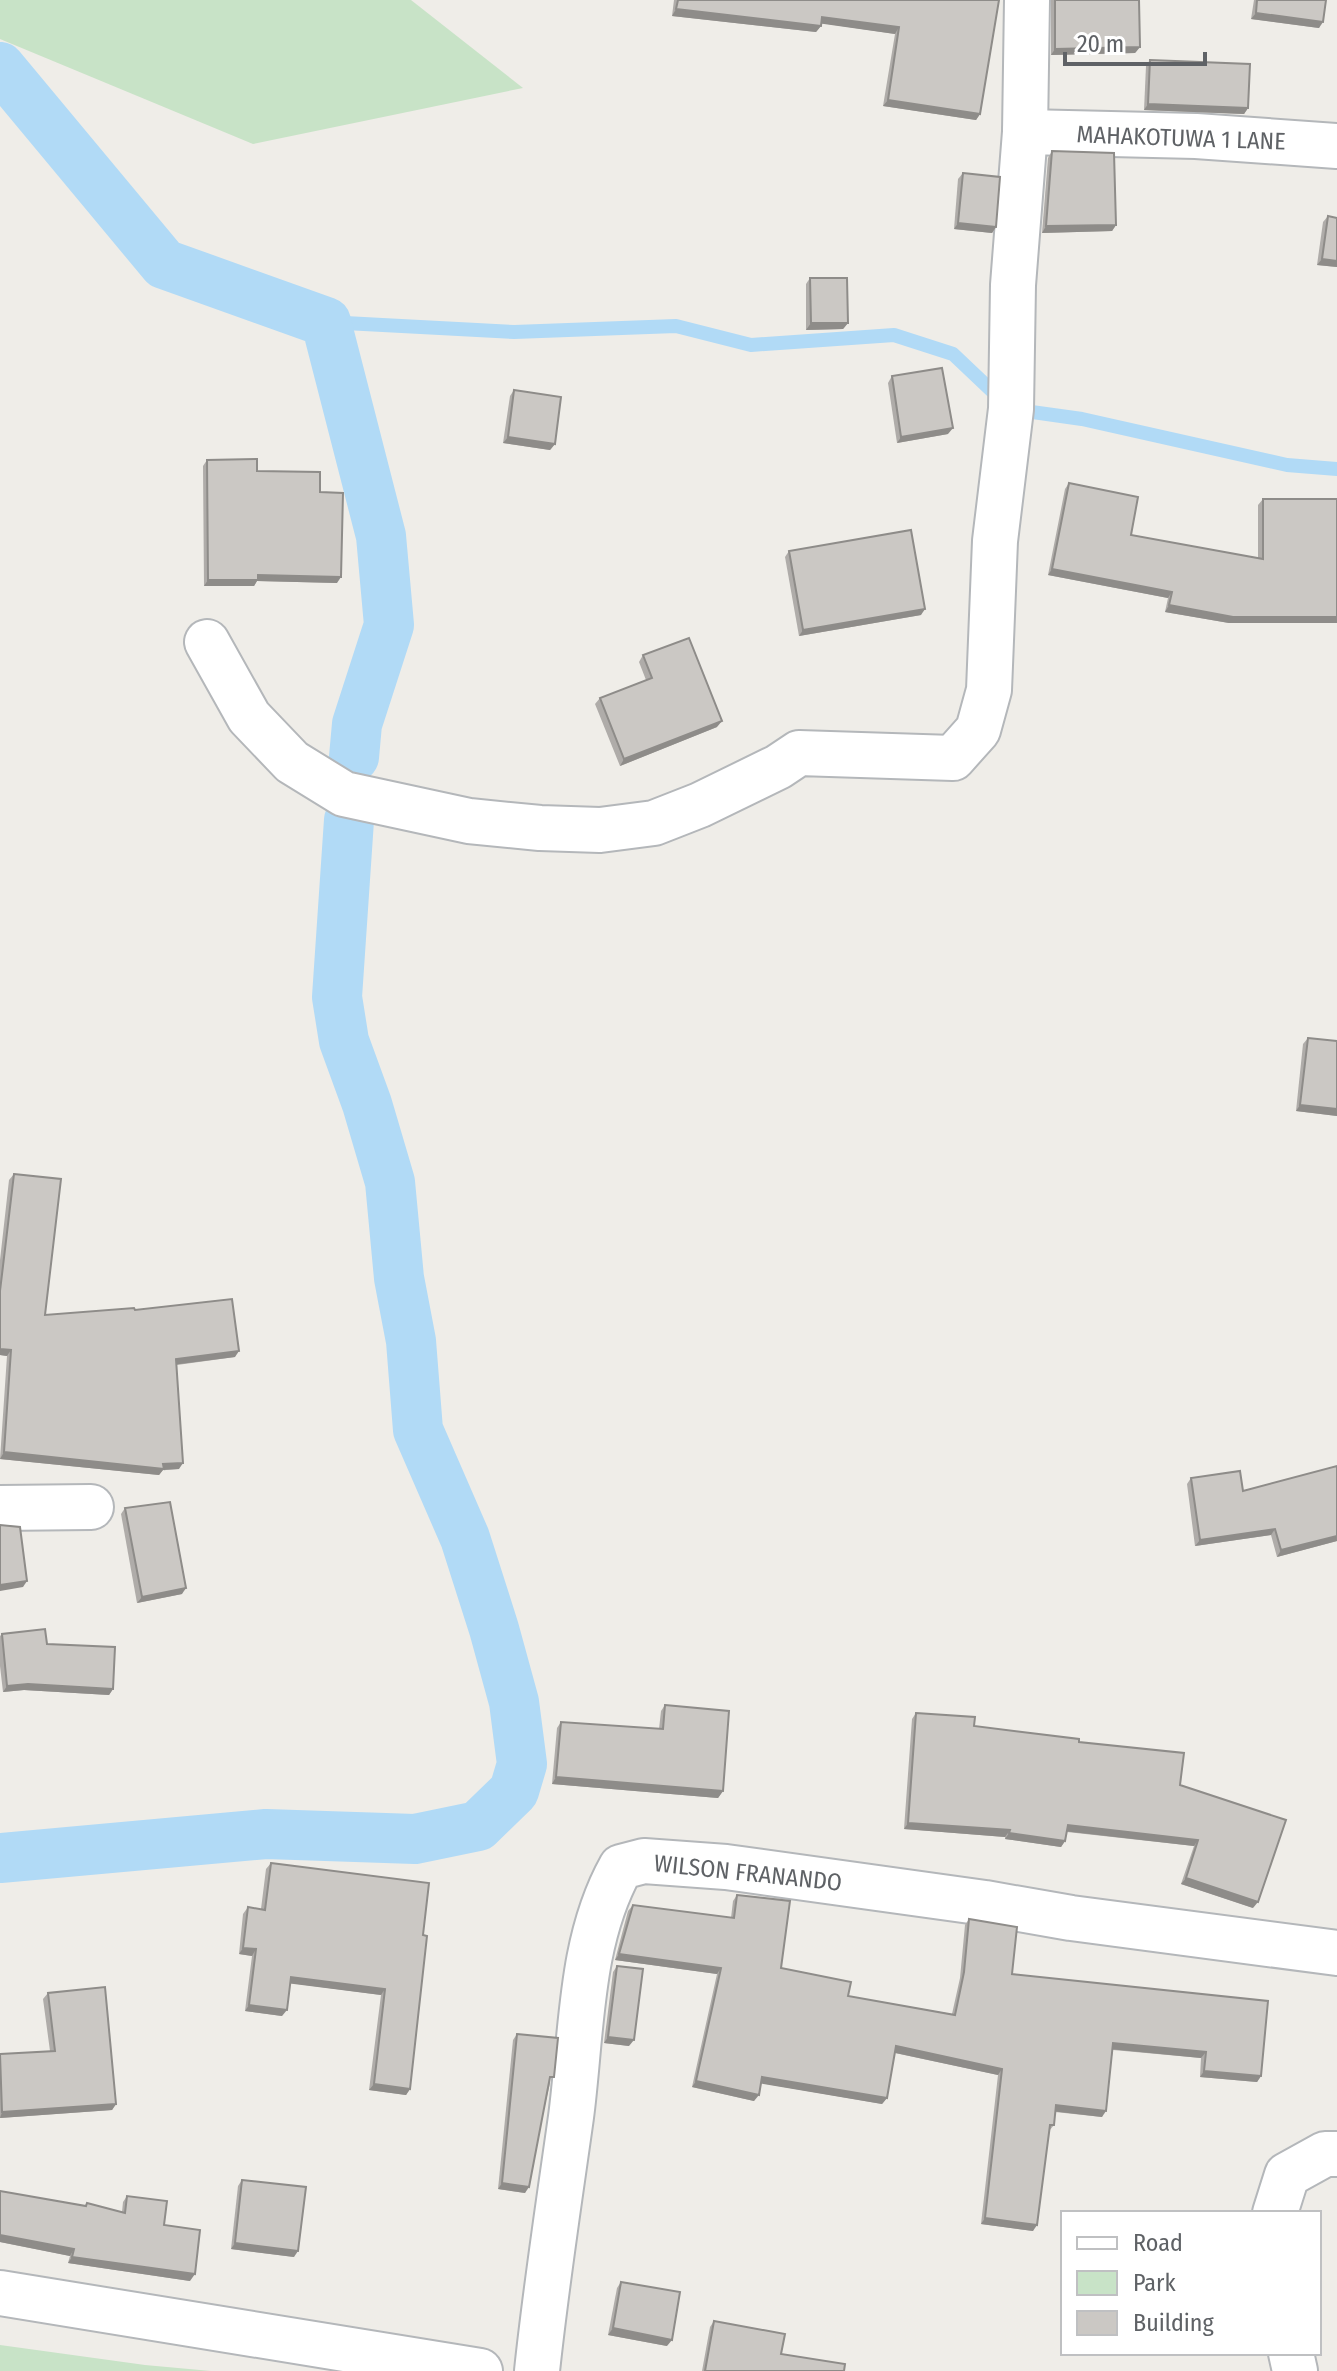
<svg xmlns="http://www.w3.org/2000/svg" width="1337" height="2371" font-family="'Fira Sans Condensed',sans-serif">
	<style>
		.green { fill: #c8e3c7 }
		.lines { fill: none; stroke-linecap: round; stroke-linejoin: round }
		.stream { stroke: #b1daf6; stroke-width: 14 }
		.canal { stroke: #b1daf6; stroke-width: 50 }
		.minor-casing { stroke: #b4b7ba; stroke-width: 48 }
		.minor { stroke: #fff; stroke-width: 44 }
		.wall { fill: #afaca9 }
		.shaded-wall { fill: #8e8c89 }
		.building { fill: #cbc8c4; stroke: #8e8c89; stroke-width: 2 }
		.labels { text-anchor: middle; dominant-baseline: central; stroke-width: 7; stroke-linejoin: round; paint-order: stroke }
		.street-label { font-size: 24px; fill: #5f6266; stroke: #fff }
	</style>
	<rect width="100%" height="100%" fill="#efede8"/>
	<!-- green -->
	<g class="green">
		<path d="M 0,0 L 411,0 L 523,88 L 253,144 L 0,39 Z"/>
		<path d="M 0,2345 L 145,2365 L 211,2371 L 0,2371 Z"/>
	</g>
	<g class="lines">
		<!-- stream -->
		<path class="stream" d="M 326,322 L 514,332 L 676,326 L 751,345 L 894,335 L 953,354 L 1011,409 L 1082,419 L 1287,465 L 1337,469"/>
		<!-- canal -->
		<g class="canal">
			<path d="M 0,67 L 164,264 L 326,322 L 381,536 L 389,625 L 357,724 L 354,757"/>
			<path d="M 0,1858 L 266,1834 L 415,1839 L 478,1826 L 514,1791 L 522,1764 L 514,1702 L 494,1629 L 465,1538 L 418,1430 L 411,1341 L 399,1278 L 390,1182 L 367,1104 L 344,1041 L 337,997 L 349,820"/>
		</g>
		<!-- minor casing -->
		<g class="minor-casing">
			<g id="minor">
				<path d="M 1025,132 L 1196,136 L 1337,146"/>
				<path d="M 207,642 L 249,717 L 292,762 L 344,794 L 469,821 L 540,828 L 600,830 L 654,823 L 700,805 L 778,767 L 799,753 L 953,758 L 978,730 L 989,690 L 995,541 L 1011,409 L 1013,285 L 1025,132 L 1027,0"/>
				<path d="M 0,1508 L 91,1507"/>
				<path d="M 1275,2213 L 1287,2175 L 1325,2154 L 1337,2154"/>
				<path d="M 0,2293 L 480,2371"/>
				<path d="M 1291,2353 L 1295,2371"/>
				<path d="M 537,2371 C 546,2286 559,2202 571,2117 C 582,2034 579,1942 621,1867 L 644,1861 L 726,1867 L 985,1903 L 1071,1918 L 1337,1953"/>
			</g>
		</g>
		<!-- minor -->
		<use href="#minor" class="minor"/>
	</g>
	<!-- wall -->
	<g class="wall">
		<path d="M 674,0 L 999,0 L 980,114 L 976,120 L 883,106 L 895,34 L 821,23 L 821,26 L 816,32 L 672,16 Z"/>
		<path d="M 1051,0 L 1139,0 L 1140,47 L 1135,53 L 1051,55 Z"/>
		<path d="M 1254,0 L 1326,0 L 1319,28 L 1251,19 Z"/>
		<path d="M 1150,60 L 1248,108 L 1244,114 L 1144,110 L 1146,66 Z"/>
		<path d="M 1052,151 L 1116,225 L 1112,231 L 1042,233 L 1048,158 Z"/>
		<path d="M 963,173 L 996,227 L 992,233 L 954,229 L 958,179 Z"/>
		<path d="M 1328,216 L 1337,218 L 1337,267 L 1317,265 L 1323,222 Z"/>
		<path d="M 810,278 L 848,323 L 843,329 L 806,330 L 806,284 Z"/>
		<path d="M 892,376 L 948,434 L 897,443 L 888,383 Z"/>
		<path d="M 514,390 L 555,444 L 550,450 L 503,443 L 510,396 Z"/>
		<path d="M 207,460 L 257,471 L 320,492 L 337,583 L 257,581 L 254,586 L 204,586 L 203,466 Z"/>
		<path d="M 1069,483 L 1131,535 L 1258,558 L 1258,505 L 1263,499 L 1337,499 L 1337,623 L 1229,623 L 1165,612 L 1168,598 L 1048,575 L 1065,489 Z"/>
		<path d="M 789,551 L 921,615 L 799,636 L 785,557 Z"/>
		<path d="M 643,655 L 717,727 L 620,766 L 595,704 L 600,698 L 646,680 L 639,662 Z"/>
		<path d="M 1308,1038 L 1337,1116 L 1296,1111 L 1303,1044 Z"/>
		<path d="M 14,1174 L 45,1315 L 135,1310 L 235,1357 L 177,1365 L 179,1469 L 163,1470 L 159,1475 L 0,1459 L 7,1356 L 0,1355 L 0,1260 L 9,1180 Z"/>
		<path d="M 1337,1466 L 1337,1541 L 1277,1557 L 1271,1535 L 1195,1546 L 1187,1484 L 1191,1478 L 1243,1491 Z"/>
		<path d="M 125,1508 L 182,1594 L 137,1603 L 121,1514 Z"/>
		<path d="M 2,1634 L 47,1644 L 113,1689 L 109,1695 L 24,1690 L 3,1692 L 0,1666 L 0,1636 Z"/>
		<path d="M 665,1705 L 723,1791 L 718,1798 L 552,1784 L 557,1728 L 561,1722 L 659,1729 L 661,1711 Z"/>
		<path d="M 916,1713 L 974,1726 L 1079,1742 L 1180,1785 L 1253,1908 L 1181,1884 L 1194,1846 L 1067,1832 L 1065,1841 L 1061,1847 L 1005,1839 L 1005,1837 L 904,1829 L 912,1719 Z"/>
		<path d="M 271,1863 L 423,1935 L 410,2089 L 406,2095 L 369,2090 L 381,1995 L 290,1983 L 282,2016 L 245,2011 L 252,1956 L 239,1954 L 243,1914 L 248,1907 L 261,1909 L 266,1869 Z"/>
		<path d="M 737,1895 L 781,1968 L 848,1996 L 952,2014 L 960,1978 L 965,1925 L 969,1919 L 1012,1974 L 1261,2076 L 1257,2082 L 1200,2077 L 1201,2058 L 1113,2050 L 1102,2117 L 1055,2112 L 1054,2125 L 1049,2131 L 1033,2231 L 981,2224 L 998,2075 L 895,2053 L 887,2098 L 882,2104 L 761,2083 L 754,2101 L 692,2087 L 717,1974 L 615,1960 L 628,1911 L 633,1905 L 731,1918 L 733,1901 Z"/>
		<path d="M 617,1966 L 629,2046 L 604,2043 L 613,1972 Z"/>
		<path d="M 48,1993 L 116,2104 L 112,2110 L 0,2118 L 0,2054 L 50,2051 L 43,1999 Z"/>
		<path d="M 517,2034 L 550,2083 L 525,2193 L 498,2189 L 513,2040 Z"/>
		<path d="M 242,2180 L 294,2257 L 231,2249 L 238,2186 Z"/>
		<path d="M 0,2191 L 85,2206 L 87,2203 L 122,2212 L 123,2202 L 127,2196 L 164,2225 L 190,2281 L 68,2263 L 70,2256 L 0,2242 Z"/>
		<path d="M 621,2282 L 667,2346 L 608,2335 L 617,2288 Z"/>
		<path d="M 714,2321 L 781,2354 L 844,2371 L 702,2371 L 710,2327 Z"/>
	</g>
	<!-- shaded-wall -->
	<g class="shaded-wall">
		<path d="M 676,9 L 821,26 L 816,32 L 672,16 Z"/>
		<path d="M 1256,13 L 1323,22 L 1319,28 L 1251,19 Z"/>
		<path d="M 822,17 L 899,27 L 895,34 L 817,23 Z"/>
		<path d="M 1140,47 L 1135,53 L 1051,55 L 1055,49 Z"/>
		<path d="M 888,100 L 980,114 L 976,120 L 883,106 Z"/>
		<path d="M 1148,104 L 1248,108 L 1244,114 L 1144,110 Z"/>
		<path d="M 958,223 L 996,227 L 992,233 L 954,229 Z"/>
		<path d="M 1116,225 L 1112,231 L 1042,233 L 1046,226 Z"/>
		<path d="M 1322,259 L 1337,261 L 1337,267 L 1317,265 Z"/>
		<path d="M 811,323 L 848,323 L 843,329 L 806,330 Z"/>
		<path d="M 953,428 L 948,434 L 897,443 L 901,437 Z"/>
		<path d="M 508,437 L 555,444 L 550,450 L 503,443 Z"/>
		<path d="M 1052,569 L 1172,592 L 1168,598 L 1048,575 Z"/>
		<path d="M 258,575 L 341,577 L 337,583 L 257,581 L 254,586 L 204,586 L 208,580 Z"/>
		<path d="M 1169,605 L 1337,617 L 1337,623 L 1229,623 L 1165,612 Z"/>
		<path d="M 925,609 L 921,615 L 799,636 L 803,630 Z"/>
		<path d="M 722,721 L 717,727 L 620,766 L 624,759 Z"/>
		<path d="M 1300,1105 L 1337,1109 L 1337,1116 L 1296,1111 Z"/>
		<path d="M 0,1349 L 11,1350 L 7,1356 L 0,1355 Z"/>
		<path d="M 239,1351 L 235,1357 L 172,1365 L 176,1359 Z"/>
		<path d="M 4,1452 L 183,1463 L 179,1469 L 163,1470 L 159,1475 L 0,1459 Z"/>
		<path d="M 1275,1529 L 1271,1535 L 1195,1546 L 1200,1540 Z"/>
		<path d="M 1337,1536 L 1337,1541 L 1277,1557 L 1281,1550 Z"/>
		<path d="M 27,1581 L 23,1587 L 0,1591 L 0,1585 Z"/>
		<path d="M 186,1588 L 182,1594 L 137,1603 L 142,1597 Z"/>
		<path d="M 28,1684 L 113,1689 L 109,1695 L 24,1690 L 3,1692 L 7,1686 Z"/>
		<path d="M 556,1777 L 723,1791 L 718,1798 L 552,1784 Z"/>
		<path d="M 908,1823 L 1010,1830 L 1005,1837 L 904,1829 Z"/>
		<path d="M 1068,1825 L 1198,1840 L 1194,1846 L 1063,1831 Z"/>
		<path d="M 1009,1833 L 1065,1841 L 1061,1847 L 1005,1839 Z"/>
		<path d="M 1186,1878 L 1258,1902 L 1253,1908 L 1181,1884 Z"/>
		<path d="M 243,1948 L 256,1949 L 252,1956 L 239,1954 Z"/>
		<path d="M 619,1954 L 721,1968 L 717,1974 L 615,1960 Z"/>
		<path d="M 291,1977 L 385,1989 L 381,1995 L 286,1983 Z"/>
		<path d="M 249,2005 L 287,2010 L 282,2016 L 245,2011 Z"/>
		<path d="M 608,2037 L 634,2040 L 629,2046 L 604,2043 Z"/>
		<path d="M 1113,2043 L 1206,2052 L 1201,2058 L 1109,2049 Z"/>
		<path d="M 896,2046 L 1002,2069 L 998,2075 L 891,2052 Z"/>
		<path d="M 1204,2071 L 1261,2076 L 1257,2082 L 1200,2077 Z"/>
		<path d="M 762,2077 L 887,2098 L 882,2104 L 758,2083 Z"/>
		<path d="M 696,2081 L 759,2095 L 754,2101 L 692,2087 Z"/>
		<path d="M 374,2084 L 410,2089 L 406,2095 L 369,2090 Z"/>
		<path d="M 116,2104 L 112,2110 L 0,2118 L 2,2112 Z"/>
		<path d="M 1056,2105 L 1106,2111 L 1102,2117 L 1051,2111 Z"/>
		<path d="M 502,2183 L 529,2187 L 525,2193 L 498,2189 Z"/>
		<path d="M 985,2218 L 1037,2225 L 1033,2231 L 981,2224 Z"/>
		<path d="M 0,2235 L 74,2249 L 70,2256 L 0,2242 Z"/>
		<path d="M 235,2243 L 298,2251 L 294,2257 L 231,2249 Z"/>
		<path d="M 72,2257 L 195,2274 L 190,2281 L 68,2263 Z"/>
		<path d="M 613,2328 L 672,2340 L 667,2346 L 608,2335 Z"/>
	</g>
	<!-- building -->
	<g class="building">
		<path d="M 678,0 L 999,0 L 980,114 L 888,100 L 899,27 L 822,17 L 821,26 L 676,9 Z"/>
		<path d="M 1055,0 L 1139,0 L 1140,47 L 1055,49 Z"/>
		<path d="M 1257,0 L 1326,0 L 1323,22 L 1256,13 Z"/>
		<path d="M 1150,60 L 1250,64 L 1248,108 L 1148,104 Z"/>
		<path d="M 1052,151 L 1114,153 L 1116,225 L 1046,226 Z"/>
		<path d="M 963,173 L 1000,177 L 996,227 L 958,223 Z"/>
		<path d="M 1328,216 L 1337,218 L 1337,261 L 1322,259 Z"/>
		<path d="M 810,278 L 847,278 L 848,323 L 811,323 Z"/>
		<path d="M 942,368 L 953,428 L 901,437 L 892,376 Z"/>
		<path d="M 514,390 L 561,397 L 555,444 L 508,437 Z"/>
		<path d="M 257,459 L 257,471 L 320,472 L 320,492 L 343,493 L 341,577 L 258,575 L 258,580 L 208,580 L 207,460 Z"/>
		<path d="M 1069,483 L 1138,497 L 1131,535 L 1263,559 L 1263,499 L 1337,499 L 1337,617 L 1233,617 L 1169,605 L 1172,592 L 1052,569 Z"/>
		<path d="M 911,530 L 925,609 L 803,630 L 789,551 Z"/>
		<path d="M 689,638 L 722,721 L 624,759 L 600,698 L 652,678 L 643,655 Z"/>
		<path d="M 1308,1038 L 1337,1041 L 1337,1109 L 1300,1105 Z"/>
		<path d="M 14,1174 L 61,1179 L 45,1315 L 134,1308 L 135,1310 L 232,1299 L 239,1351 L 176,1359 L 183,1463 L 163,1464 L 164,1469 L 4,1452 L 11,1350 L 0,1349 L 0,1291 Z"/>
		<path d="M 1337,1466 L 1337,1536 L 1281,1550 L 1275,1529 L 1200,1540 L 1191,1478 L 1240,1471 L 1243,1491 Z"/>
		<path d="M 170,1502 L 186,1588 L 142,1597 L 125,1508 Z"/>
		<path d="M 0,1525 L 20,1527 L 27,1581 L 0,1585 Z"/>
		<path d="M 45,1629 L 47,1644 L 115,1647 L 113,1689 L 28,1684 L 7,1686 L 2,1634 Z"/>
		<path d="M 665,1705 L 729,1711 L 723,1791 L 556,1777 L 561,1722 L 663,1729 Z"/>
		<path d="M 916,1713 L 975,1717 L 974,1726 L 1079,1739 L 1079,1742 L 1184,1753 L 1180,1785 L 1286,1820 L 1258,1902 L 1186,1878 L 1198,1840 L 1068,1825 L 1065,1841 L 1009,1833 L 1010,1830 L 908,1823 Z"/>
		<path d="M 271,1863 L 429,1883 L 423,1935 L 427,1936 L 410,2089 L 374,2084 L 385,1989 L 291,1977 L 287,2010 L 249,2005 L 256,1949 L 243,1948 L 248,1907 L 265,1910 Z"/>
		<path d="M 737,1895 L 790,1901 L 781,1968 L 851,1982 L 848,1996 L 955,2015 L 964,1972 L 969,1919 L 1017,1927 L 1012,1974 L 1268,2001 L 1261,2076 L 1204,2071 L 1206,2052 L 1113,2043 L 1106,2111 L 1056,2105 L 1054,2125 L 1050,2125 L 1037,2225 L 985,2218 L 1002,2069 L 896,2046 L 887,2098 L 762,2077 L 759,2095 L 696,2081 L 721,1968 L 619,1954 L 633,1905 L 734,1918 Z"/>
		<path d="M 617,1966 L 643,1969 L 634,2040 L 608,2037 Z"/>
		<path d="M 105,1987 L 116,2104 L 2,2112 L 0,2054 L 55,2051 L 48,1993 Z"/>
		<path d="M 517,2034 L 558,2038 L 554,2077 L 550,2077 L 529,2187 L 502,2183 Z"/>
		<path d="M 242,2180 L 306,2187 L 298,2251 L 235,2243 Z"/>
		<path d="M 0,2191 L 86,2206 L 87,2203 L 125,2213 L 127,2196 L 167,2201 L 164,2225 L 200,2230 L 195,2274 L 72,2257 L 74,2249 L 0,2235 Z"/>
		<path d="M 621,2282 L 680,2292 L 672,2340 L 613,2328 Z"/>
		<path d="M 714,2321 L 785,2334 L 781,2354 L 845,2364 L 844,2371 L 705,2371 Z"/>
	</g>
	<g class="labels">
		<!-- street labels -->
		<g class="street-label">
			<text transform="translate(1181 138) rotate(2)">MAHAKOTUWA 1 LANE</text>
			<text transform="translate(748 1873) rotate(6)">WILSON FRANANDO</text>
		</g>
	</g>
	<!-- legend -->
	<rect x="1061" y="2211" width="260" height="144" fill="#ffffff" stroke="#bfc0c2" stroke-width="2"/>
	<rect x="1077" y="2237" width="40" height="12" fill="#ffffff" stroke="#bfc0c2" stroke-width="2"/>
	<text x="1133" y="2251" font-size="24" fill="#5f6266">Road</text>
	<rect x="1077" y="2271" width="40" height="24" fill="#c8e3c7" stroke="#bfc0c2" stroke-width="2"/>
	<text x="1133" y="2291" font-size="24" fill="#5f6266">Park</text>
	<rect x="1077" y="2311" width="40" height="24" fill="#cbc8c4" stroke="#bfc0c2" stroke-width="2"/>
	<text x="1133" y="2331" font-size="24" fill="#5f6266">Building</text>
	<!-- scale -->
	<path d="M1065 52v12h140v-12" fill="none" stroke="#5f6266" stroke-width="4"/>
	<text x="1077" y="52" font-size="24" fill="#5f6266" stroke="#ffffff" stroke-width="6" paint-order="stroke">20 m</text>
</svg>
